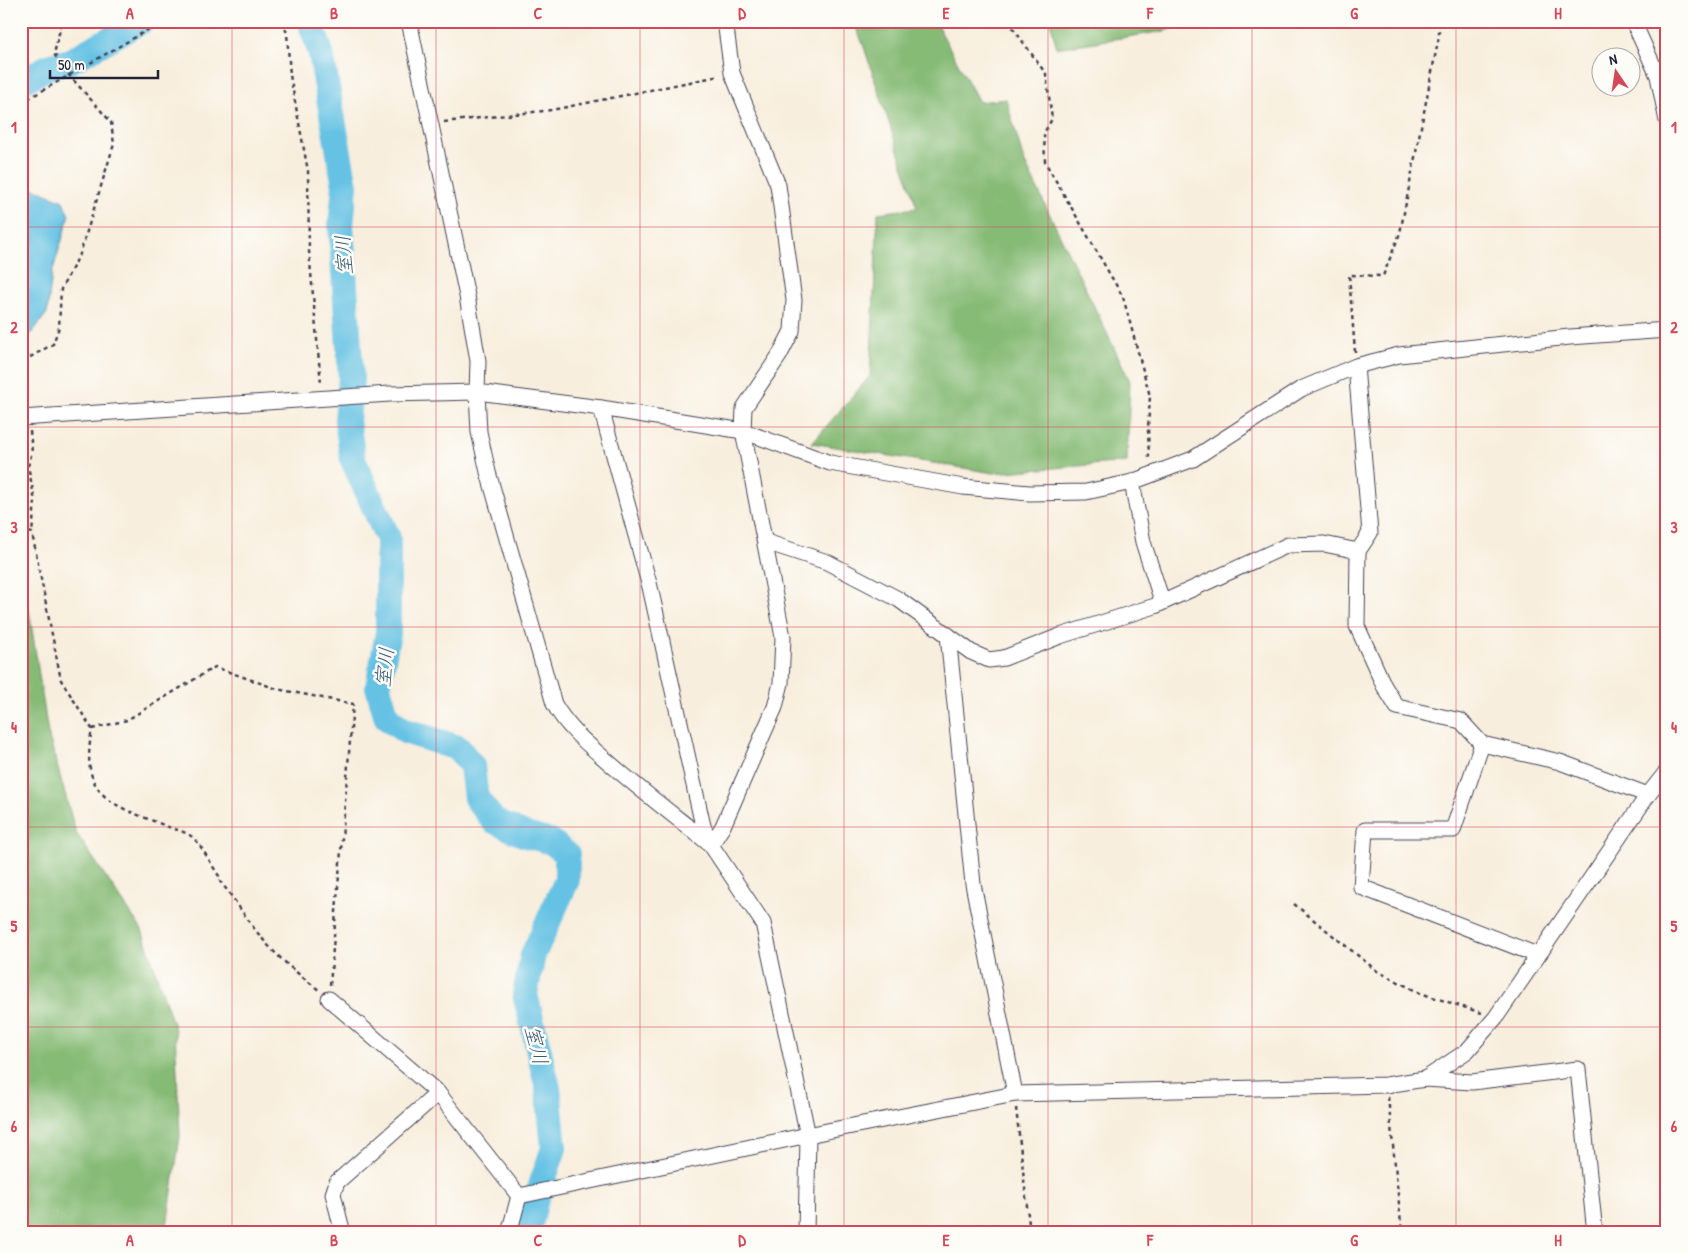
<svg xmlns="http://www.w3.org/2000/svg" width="1688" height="1254" font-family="'Patrick Hand','Klee One',sans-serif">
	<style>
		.forest { fill: #86bb76; stroke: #546e58 }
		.water { fill: #66c2e4; stroke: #447290 }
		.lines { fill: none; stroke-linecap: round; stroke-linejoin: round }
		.river { stroke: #66c2e4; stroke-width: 26 }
		.minor-casing { stroke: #424153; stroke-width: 17 }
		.path { stroke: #424153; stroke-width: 2.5; stroke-dasharray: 4 4; stroke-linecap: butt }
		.minor { stroke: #fff; stroke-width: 15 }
		.grid { fill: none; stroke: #d1495b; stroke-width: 1; stroke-opacity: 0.55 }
		.labels { text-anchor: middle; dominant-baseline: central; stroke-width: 5; stroke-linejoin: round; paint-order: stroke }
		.water-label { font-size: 20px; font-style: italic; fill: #3a5a76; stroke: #fdfcf7 }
		.neatline { fill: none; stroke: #d1495b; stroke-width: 2 }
		.grid-label { font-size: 16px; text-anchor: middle; font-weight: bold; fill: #d1495b }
	</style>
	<rect width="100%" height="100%" fill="#fdfcf7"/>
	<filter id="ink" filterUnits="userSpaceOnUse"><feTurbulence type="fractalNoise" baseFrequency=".02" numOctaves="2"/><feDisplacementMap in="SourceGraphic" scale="10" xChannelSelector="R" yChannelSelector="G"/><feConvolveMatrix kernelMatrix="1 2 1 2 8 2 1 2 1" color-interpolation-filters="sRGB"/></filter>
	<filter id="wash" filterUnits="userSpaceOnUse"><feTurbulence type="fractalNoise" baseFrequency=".0096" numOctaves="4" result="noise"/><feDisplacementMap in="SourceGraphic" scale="20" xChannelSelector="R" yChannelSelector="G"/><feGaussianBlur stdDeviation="1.12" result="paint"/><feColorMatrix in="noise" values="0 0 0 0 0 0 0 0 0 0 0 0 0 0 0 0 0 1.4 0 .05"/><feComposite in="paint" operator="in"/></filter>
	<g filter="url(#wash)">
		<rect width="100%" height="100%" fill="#f8eedd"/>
		<!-- forest -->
		<g class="forest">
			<path d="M 853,21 L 935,21 L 979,102 L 1006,99 L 1024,161 L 1130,381 L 1127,462 L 993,473 L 812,443 L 870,376 L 878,213 L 917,208 L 863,44 Z"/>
			<path d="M 1050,21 L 1192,21 L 1165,31 L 1057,48 Z"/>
			<path d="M 21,558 L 48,733 L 76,833 L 142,930 L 175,1030 L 180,1136 L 166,1233 L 21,1233 Z"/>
		</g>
		<!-- water -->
		<path class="water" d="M 21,183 L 63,201 L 69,216 L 52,273 L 47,313 L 31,334 L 21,334 Z"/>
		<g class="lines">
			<!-- river -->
			<g class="river">
				<path d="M 310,21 L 321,54 L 345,186 L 341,225 L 351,378 L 347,421 L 353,460 L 388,538 L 388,633 L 378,687 L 387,718 L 405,731 L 458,748 L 472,766 L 476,798 L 494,821 L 525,835 L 552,842 L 567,855 L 567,880 L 533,955 L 525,994 L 548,1088 L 554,1148 L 535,1203 L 528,1233"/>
				<path d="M 21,82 L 48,67 L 70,61 L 142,21"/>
			</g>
		</g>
	</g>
	<g filter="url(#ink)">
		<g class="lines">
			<!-- minor casing -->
			<g class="minor-casing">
				<g id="minor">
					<path d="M 409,21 L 467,296 L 478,361 L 477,392 L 601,408 L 743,431 L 830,463 L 963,487 L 1029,493 L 1086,492 L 1132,482 L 1193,459 L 1301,389 L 1356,366 L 1399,355 L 1570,337 L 1667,330"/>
					<path d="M 1633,21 L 1658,76 L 1667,121"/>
					<path d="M 1356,366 L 1370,533 L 1358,551 L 1357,626 L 1384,686 L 1397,707 L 1461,721 L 1482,744 L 1560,762 L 1648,795"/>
					<path d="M 601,408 L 650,587 L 703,826 L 711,845 L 763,923 L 808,1136 L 806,1233"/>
					<path d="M 21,418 L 390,394 L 477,392 L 479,432 L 488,472 L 554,704 C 567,727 586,743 606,760 C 640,790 676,817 711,845"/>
					<path d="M 1132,482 L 1143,542 L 1162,601"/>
					<path d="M 766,542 L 827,562 L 898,599 L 971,652 L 989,660 L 1004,658 L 1060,636 L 1155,606 L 1288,545 L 1324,544 L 1358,551"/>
					<path d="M 948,635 L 973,884 L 1015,1094"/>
					<path d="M 1482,744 L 1453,830 L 1365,830 L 1361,887 L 1537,955"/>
					<path d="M 711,845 L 723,826 L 775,707 L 781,683 L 783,637 L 743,431 L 744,408 L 779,356 L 792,331 L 794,300 L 778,185 L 732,73 L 725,21"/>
					<path d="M 329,999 L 438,1093 L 519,1196"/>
					<path d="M 1425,1079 L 1467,1051 L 1496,1017 L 1648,795 L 1667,771"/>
					<path d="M 519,1196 L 827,1131 L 1015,1094 L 1386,1085 L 1425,1079 L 1472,1082 L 1578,1069 L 1595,1233"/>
					<path d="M 343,1233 L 333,1194 L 337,1182 L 438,1093"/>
					<path d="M 509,1233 L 519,1196"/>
				</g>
			</g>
			<!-- path -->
			<g class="path">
				<path d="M 282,21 L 287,33 L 290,75 L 308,171 L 309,251 L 321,384"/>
				<path d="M 1008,21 L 1046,74 L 1052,119 L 1044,133 L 1045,162 L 1123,297 L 1150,396 L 1148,428 L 1149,460"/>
				<path d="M 21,103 L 163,21"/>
				<path d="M 444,122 L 552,110 L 719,76"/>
				<path d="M 1355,352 L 1349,275 L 1383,276 L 1400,233 L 1439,36 L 1439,21"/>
				<path d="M 21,370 L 27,359 L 53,344 L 59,327 L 61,289 L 80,254 L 114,144 L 111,122 L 68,74 L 54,54 L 62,21"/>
				<path d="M 21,373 L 26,403"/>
				<path d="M 30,431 L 32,452 L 28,466 L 35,501 L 32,533"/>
				<path d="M 21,530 L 32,533 L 61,680 L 92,729 C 79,798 111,804 166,826 C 173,829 184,831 191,836 C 200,842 212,866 219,876 L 219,880 C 234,898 246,919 261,937 C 278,958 298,974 319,990"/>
				<path d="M 92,729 L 127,720 L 215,667 L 277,689 L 353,704 L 330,985"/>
				<path d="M 1294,904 L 1377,971 L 1420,993 L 1482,1013"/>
				<path d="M 1388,1097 L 1402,1233"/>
				<path d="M 1016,1108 L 1030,1233"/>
			</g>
			<!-- minor -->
			<use href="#minor" class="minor"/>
		</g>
	</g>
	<!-- grid -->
	<path class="grid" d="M 232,21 L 232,1233M 436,21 L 436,1233M 640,21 L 640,1233M 844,21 L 844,1233M 1048,21 L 1048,1233M 1252,21 L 1252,1233M 1456,21 L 1456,1233M 21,227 L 1667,227M 21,427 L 1667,427M 21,627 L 1667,627M 21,827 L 1667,827M 21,1027 L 1667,1027"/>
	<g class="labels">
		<!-- water labels -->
		<g class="water-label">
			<text transform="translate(343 255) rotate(-94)">室川</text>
			<text transform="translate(384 667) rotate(-84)">室川</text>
			<text transform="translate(537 1045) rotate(76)">室川</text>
		</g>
	</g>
	<!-- margin -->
	<rect width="1688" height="1254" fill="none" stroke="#fdfcf7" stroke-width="55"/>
	<!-- north arrow -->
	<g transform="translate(1616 72) rotate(347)"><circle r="24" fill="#fdfcf7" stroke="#a5a5ac"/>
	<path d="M0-4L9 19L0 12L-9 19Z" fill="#d1495b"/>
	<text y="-8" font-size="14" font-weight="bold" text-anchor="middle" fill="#22223b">N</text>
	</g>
	<!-- scale -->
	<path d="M50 70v8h108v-8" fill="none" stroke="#22223b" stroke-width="2.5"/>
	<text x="58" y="70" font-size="15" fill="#22223b" stroke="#fdfcf7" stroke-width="4" paint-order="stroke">50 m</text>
	<rect x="28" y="28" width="1632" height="1198" class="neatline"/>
	<g class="grid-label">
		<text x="130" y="19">A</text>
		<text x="334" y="19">B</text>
		<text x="538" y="19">C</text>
		<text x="742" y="19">D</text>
		<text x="946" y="19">E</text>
		<text x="1150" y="19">F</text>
		<text x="1354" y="19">G</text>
		<text x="1558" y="19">H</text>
		<text x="14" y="133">1</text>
		<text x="1674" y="133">1</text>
		<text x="14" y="333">2</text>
		<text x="1674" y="333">2</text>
		<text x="14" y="533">3</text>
		<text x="1674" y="533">3</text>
		<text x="14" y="733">4</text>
		<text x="1674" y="733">4</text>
		<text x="14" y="932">5</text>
		<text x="1674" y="932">5</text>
		<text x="14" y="1132">6</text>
		<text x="1674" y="1132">6</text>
		<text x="130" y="1246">A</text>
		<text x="334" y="1246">B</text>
		<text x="538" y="1246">C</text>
		<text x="742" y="1246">D</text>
		<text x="946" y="1246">E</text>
		<text x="1150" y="1246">F</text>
		<text x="1354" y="1246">G</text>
		<text x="1558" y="1246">H</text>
	</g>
</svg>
